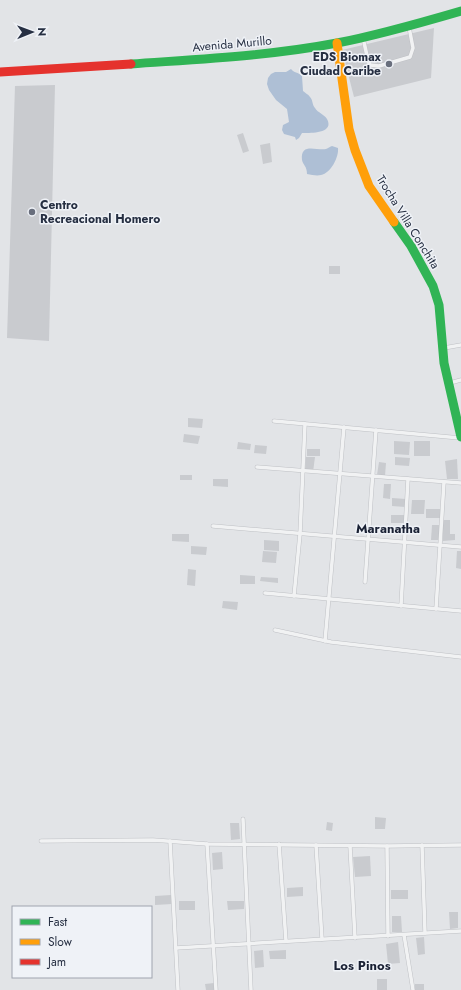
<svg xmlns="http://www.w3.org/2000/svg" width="461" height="990" font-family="Jost,sans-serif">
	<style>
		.water { fill: #aebfd5 }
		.building { fill: #c9cbcf }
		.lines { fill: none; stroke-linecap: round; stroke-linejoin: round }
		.lane-casing { stroke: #bfc1c5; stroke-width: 4.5 }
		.lane { stroke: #f1f2f3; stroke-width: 3.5 }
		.fast { stroke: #30b455; stroke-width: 9 }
		.slow { stroke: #ff9f0a; stroke-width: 9 }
		.jam { stroke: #e5322d; stroke-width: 9 }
		.poi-dot { fill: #686e7c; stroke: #eff2f7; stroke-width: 1.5 }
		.labels { text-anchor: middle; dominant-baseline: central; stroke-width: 3; stroke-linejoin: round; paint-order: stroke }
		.street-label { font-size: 12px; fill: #262f42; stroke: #eff2f7 }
		.poi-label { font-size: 12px; font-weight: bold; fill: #262f42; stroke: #eff2f7; text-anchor: end }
		.neighbourhood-label { font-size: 13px; font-weight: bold; fill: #192033; stroke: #eff2f7 }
	</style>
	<rect width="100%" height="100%" fill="#e2e4e7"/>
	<!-- water -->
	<g class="water">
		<path d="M 291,69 C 294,73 298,72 302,76 L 303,91 C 305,93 308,94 310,97 C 313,100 312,105 315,108 C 318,113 324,114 327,119 C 335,134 309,133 302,133 L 299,138 L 296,140 L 295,137 L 284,134 L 282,130 L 283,125 L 289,122 L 287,109 L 276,100 L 269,90 L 267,84 L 268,78 L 271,74 L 275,72 L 286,72 Z"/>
		<path d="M 332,146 L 338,148 C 339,157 331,173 321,175 C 317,176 312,175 307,174 C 307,166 303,165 302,160 C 300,142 317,151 326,149 C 327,149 331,146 332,146 Z"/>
	</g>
	<!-- building -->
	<g class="building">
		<path d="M 434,28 L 431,78 L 354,97 L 342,50 Z"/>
		<path d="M 55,85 L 49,341 L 7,338 L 15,86 Z"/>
		<path d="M 243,133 L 249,151 L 243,153 L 237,135 Z"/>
		<path d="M 270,143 L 272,162 L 263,164 L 260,145 Z"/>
		<rect x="329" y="266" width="11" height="8"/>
		<path d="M 188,418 L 203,419 L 202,428 L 188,427 Z"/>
		<path d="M 184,434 L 200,436 L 198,444 L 183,442 Z"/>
		<path d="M 394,441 L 410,442 L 409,455 L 394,454 Z"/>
		<rect x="414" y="441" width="16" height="15"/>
		<path d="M 238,442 L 251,444 L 250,450 L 237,449 Z"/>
		<path d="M 255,445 L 267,446 L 266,454 L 254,453 Z"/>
		<rect x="307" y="449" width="13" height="7"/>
		<path d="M 306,457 L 315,457 L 313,472 L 305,471 Z"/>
		<path d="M 395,457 L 410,458 L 409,466 L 395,465 Z"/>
		<path d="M 457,459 L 458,479 L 447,479 L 445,461 Z"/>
		<path d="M 379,462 L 386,463 L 385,476 L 377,475 Z"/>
		<rect x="180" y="475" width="12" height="5"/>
		<path d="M 213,479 L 228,479 L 228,487 L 213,486 Z"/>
		<path d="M 384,484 L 391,484 L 390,499 L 383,498 Z"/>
		<path d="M 392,498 L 406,499 L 405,507 L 392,506 Z"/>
		<path d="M 412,500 L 425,500 L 424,514 L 411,514 Z"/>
		<path d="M 426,509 L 441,509 L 440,518 L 426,518 Z"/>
		<rect x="391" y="515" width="14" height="8"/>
		<path d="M 442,520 L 450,520 L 450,534 L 455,534 L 455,540 L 443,541 Z"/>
		<path d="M 432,525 L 440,525 L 439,540 L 431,540 Z"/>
		<path d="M 172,534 L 189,534 L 189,542 L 172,541 Z"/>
		<path d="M 264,540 L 279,541 L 279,551 L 264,550 Z"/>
		<path d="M 191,546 L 207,547 L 206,555 L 191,554 Z"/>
		<path d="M 263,551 L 277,552 L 276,563 L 262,562 Z"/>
		<path d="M 457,551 L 461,551 L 461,569 L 456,568 Z"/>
		<path d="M 188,569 L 196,570 L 195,586 L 187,585 Z"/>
		<path d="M 240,575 L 255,576 L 255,584 L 240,584 Z"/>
		<path d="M 261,577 L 278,578 L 278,583 L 260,581 Z"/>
		<path d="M 223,601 L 238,602 L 237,610 L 222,608 Z"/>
		<path d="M 375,817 L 386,818 L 385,829 L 375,829 Z"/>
		<path d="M 327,822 L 333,823 L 332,831 L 326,830 Z"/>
		<path d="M 230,823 L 239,823 L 240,839 L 231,840 Z"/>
		<path d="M 222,852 L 223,869 L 213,870 L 212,853 Z"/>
		<path d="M 370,856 L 371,876 L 355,877 L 353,857 Z"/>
		<path d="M 303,887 L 303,896 L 287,897 L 287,888 Z"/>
		<rect x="391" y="890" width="17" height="9"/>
		<path d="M 171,895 L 172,904 L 155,905 L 155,896 Z"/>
		<rect x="179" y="901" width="16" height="9"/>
		<path d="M 227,901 L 244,901 L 244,909 L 228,910 Z"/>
		<path d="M 449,912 L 458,912 L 458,928 L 450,929 Z"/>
		<path d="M 392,916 L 401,916 L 402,932 L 392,932 Z"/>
		<path d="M 424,937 L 425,954 L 418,955 L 416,938 Z"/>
		<path d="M 398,942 L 400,963 L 388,964 L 386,944 Z"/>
		<path d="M 263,950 L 264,967 L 255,968 L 254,951 Z"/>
		<path d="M 286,950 L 286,959 L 270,959 L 269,951 Z"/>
		<rect x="377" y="979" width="10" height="11"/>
		<path d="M 214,983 L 214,990 L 206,990 L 205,984 Z"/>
		<rect x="415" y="984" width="9" height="6"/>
	</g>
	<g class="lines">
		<!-- lane casing -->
		<g class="lane-casing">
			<g id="lane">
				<path d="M 363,38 L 368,60 L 370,65 L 379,66 L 410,57 L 413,48 L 409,27"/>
				<path d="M 444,348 L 461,345"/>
				<path d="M 450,383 L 461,380"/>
				<path d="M 274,421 L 460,438"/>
				<path d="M 257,467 L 461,483"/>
				<path d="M 213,526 L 461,547"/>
				<path d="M 365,582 L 376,430"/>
				<path d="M 265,593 L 461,611"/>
				<path d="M 294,596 L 300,534 L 305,424"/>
				<path d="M 401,606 L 408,479"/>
				<path d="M 436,609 L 444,482"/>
				<path d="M 275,630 L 331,642 L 461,657"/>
				<path d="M 325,641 L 344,427"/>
				<path d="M 243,819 L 251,990"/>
				<path d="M 41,841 L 153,840 L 207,844 L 387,846 L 461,845"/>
				<path d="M 170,841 L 178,990"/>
				<path d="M 207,844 L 216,990"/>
				<path d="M 279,844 L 286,941"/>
				<path d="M 316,845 L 322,939"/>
				<path d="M 422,845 L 425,933"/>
				<path d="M 350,846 L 355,938"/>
				<path d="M 387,846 L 388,936"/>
				<path d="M 404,935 L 413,990"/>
				<path d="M 176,948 L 461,931"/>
			</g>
		</g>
		<!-- lane -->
		<use href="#lane" class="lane"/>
		<!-- fast -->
		<g class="fast">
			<path d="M 131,64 C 200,59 269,56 337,43 C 379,35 420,23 461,11"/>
			<path d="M 394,222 L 411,246 L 433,286 L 439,305 L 444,363 L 461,437"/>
		</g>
		<!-- slow -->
		<path class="slow" d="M 337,43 L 349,129 L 355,150 L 369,186 L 394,222"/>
		<!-- jam -->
		<path class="jam" d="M 0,72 L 131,64"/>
	</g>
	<!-- markers -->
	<g class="poi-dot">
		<circle cx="389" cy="64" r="4"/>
		<circle cx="32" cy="212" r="4"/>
	</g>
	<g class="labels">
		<!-- street labels -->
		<g class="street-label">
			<text transform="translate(232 44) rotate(-5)">Avenida Murillo</text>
			<text transform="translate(408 222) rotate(58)">Trocha Villa Conchita</text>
		</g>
		<!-- poi labels -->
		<g class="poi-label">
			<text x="381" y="57">EDS Biomax<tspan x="381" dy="14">Ciudad Caribe</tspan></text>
			<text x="40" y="205" text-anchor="start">Centro<tspan x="40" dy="14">Recreacional Homero</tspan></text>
		</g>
		<!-- neighbourhood labels -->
		<g class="neighbourhood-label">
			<text x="388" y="528">Maranatha</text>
			<text x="362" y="965">Los Pinos</text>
		</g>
	</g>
	<!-- legend -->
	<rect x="12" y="906" width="140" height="72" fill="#eff2f7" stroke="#9fa4af"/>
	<rect x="20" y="919" width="20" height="6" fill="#30b455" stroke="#9fa4af"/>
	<text x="48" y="926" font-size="12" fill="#262f42">Fast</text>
	<rect x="20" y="939" width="20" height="6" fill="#ff9f0a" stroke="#9fa4af"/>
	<text x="48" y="946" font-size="12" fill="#262f42">Slow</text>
	<rect x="20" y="959" width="20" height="6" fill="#e5322d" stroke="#9fa4af"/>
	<text x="48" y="966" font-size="12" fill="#262f42">Jam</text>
	<!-- north arrow -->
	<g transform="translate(32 32) rotate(89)" stroke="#eff2f7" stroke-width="3" paint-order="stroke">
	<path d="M0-3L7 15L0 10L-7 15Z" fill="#262f42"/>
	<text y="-6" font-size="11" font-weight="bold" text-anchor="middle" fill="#262f42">N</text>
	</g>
</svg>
